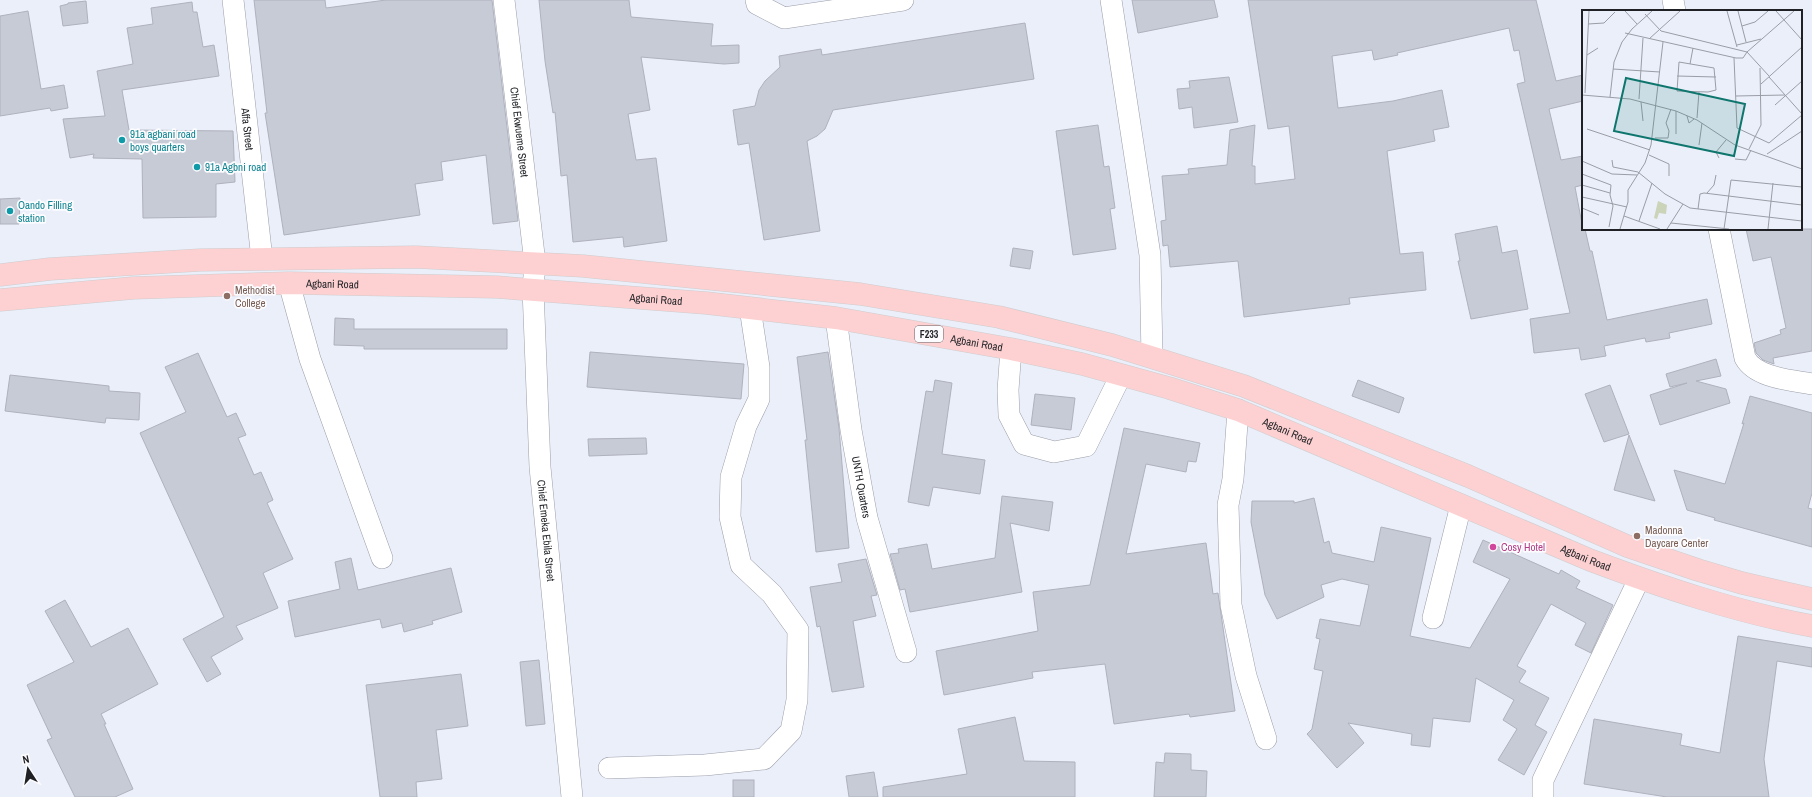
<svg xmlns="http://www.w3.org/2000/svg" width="1812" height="797" font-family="'Archivo Narrow',sans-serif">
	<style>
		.building { fill: #c7cbd6; stroke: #afb2bd }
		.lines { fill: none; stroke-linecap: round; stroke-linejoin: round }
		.street-casing { stroke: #9b9ea9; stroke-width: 22 }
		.primary-casing { stroke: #cececf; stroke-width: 23 }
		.street { stroke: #fff; stroke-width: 21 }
		.primary { stroke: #fdd0d1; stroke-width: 22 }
		.culture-dot { fill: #0f9aa8; stroke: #fcfcff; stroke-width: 1.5 }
		.education-dot { fill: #8d6e63; stroke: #fcfcff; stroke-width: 1.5 }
		.hotel-dot { fill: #d1479c; stroke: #fcfcff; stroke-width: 1.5 }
		.labels { text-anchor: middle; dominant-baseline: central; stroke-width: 3.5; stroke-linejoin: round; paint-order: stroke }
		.shield { fill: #fcfcff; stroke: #616366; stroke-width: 1 }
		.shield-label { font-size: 10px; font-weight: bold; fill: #1f2125 }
		.street-label { font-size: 11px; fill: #1f2125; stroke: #fcfcff }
		.culture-label { font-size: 11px; fill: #0d838f; stroke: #fcfcff; text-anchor: start }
		.education-label { font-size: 11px; fill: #785e54; stroke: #fcfcff; text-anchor: start }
		.hotel-label { font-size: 11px; fill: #b23c85; stroke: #fcfcff; text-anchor: start }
		.inset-road { fill: none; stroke: #999da5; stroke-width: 1 }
		.view { fill: #0f766e; fill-opacity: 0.15; stroke: #0f766e; stroke-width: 2 }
		.inset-edge { fill: none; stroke: #1f2125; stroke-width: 2 }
	</style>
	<rect width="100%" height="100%" fill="#ebeffa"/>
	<!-- building -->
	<g class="building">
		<path d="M 254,0 L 325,0 L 326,8 L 386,0 L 492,0 L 518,221 L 493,224 L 486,155 L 441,162 L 443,180 L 415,184 L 420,215 L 284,235 L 265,113 L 267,113 Z"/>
		<path d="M 539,0 L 629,0 L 631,17 L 713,24 L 711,46 L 739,45 L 739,63 L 724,64 L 641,57 L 650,110 L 628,114 L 636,160 L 656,158 L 667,241 L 624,247 L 623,237 L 573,242 L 567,175 L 561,176 L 555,112 L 553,113 L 545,61 Z"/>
		<path d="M 1132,0 L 1214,0 L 1218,17 L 1138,33 Z"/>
		<path d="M 1248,0 L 1536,0 L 1556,81 L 1583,75 L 1583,101 L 1549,109 L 1561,160 L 1583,156 L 1583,185 L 1575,187 L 1583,229 L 1585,229 L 1590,251 L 1592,251 L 1607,320 L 1707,299 L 1712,324 L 1669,333 L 1670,338 L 1646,342 L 1645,338 L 1604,346 L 1606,356 L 1581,360 L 1579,348 L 1534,353 L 1530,319 L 1570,313 L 1517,84 L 1525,82 L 1519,50 L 1514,51 L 1509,28 L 1397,53 L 1398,55 L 1374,60 L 1372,50 L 1332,56 L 1338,108 L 1393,101 L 1442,90 L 1449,127 L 1433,130 L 1435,141 L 1387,151 L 1400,254 L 1423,252 L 1426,290 L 1349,298 L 1350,304 L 1244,317 L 1238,261 L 1170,267 L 1168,245 L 1163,246 L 1161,221 L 1166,220 L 1162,176 L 1189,174 L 1188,169 L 1227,165 L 1230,130 L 1255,125 L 1252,166 L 1255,166 L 1255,184 L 1295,179 L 1289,126 L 1268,129 Z"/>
		<path d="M 86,1 L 88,23 L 63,26 L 60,6 L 68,4 L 68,3 Z"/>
		<path d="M 192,2 L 193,12 L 197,12 L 203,47 L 214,45 L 219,76 L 122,90 L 129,130 L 233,131 L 235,182 L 216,184 L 216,217 L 143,218 L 142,159 L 93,158 L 94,154 L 70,158 L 63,119 L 105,116 L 97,71 L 133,64 L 127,28 L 153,24 L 151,8 Z"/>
		<path d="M 28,11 L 41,89 L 64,85 L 68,108 L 51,111 L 50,108 L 0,116 L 0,16 Z"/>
		<path d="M 1025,23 L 1034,79 L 833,110 L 825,129 L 817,136 L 807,141 L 820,231 L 764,240 L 749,143 L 738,145 L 733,110 L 755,106 L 759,90 L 765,81 L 780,67 L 779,56 L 821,49 L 822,55 Z"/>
		<path d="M 1229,77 L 1238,122 L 1194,128 L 1192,107 L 1179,109 L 1177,89 L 1190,88 L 1189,81 Z"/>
		<path d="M 1098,125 L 1104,167 L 1109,166 L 1115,208 L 1110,209 L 1116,249 L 1073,255 L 1056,131 Z"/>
		<path d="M 20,198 L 19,224 L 0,224 L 0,199 Z"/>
		<path d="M 1497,226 L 1502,253 L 1517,250 L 1528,309 L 1471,319 L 1458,261 L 1460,261 L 1455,234 Z"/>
		<path d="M 1746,229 L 1812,229 L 1812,351 L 1773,358 L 1774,364 L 1763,360 L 1756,353 L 1754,343 L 1781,334 L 1780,330 L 1786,328 L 1771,257 L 1753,261 Z"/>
		<path d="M 1013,248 L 1033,251 L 1030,269 L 1010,266 Z"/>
		<path d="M 335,318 L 354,319 L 354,329 L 507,329 L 507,349 L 364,349 L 364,346 L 334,345 Z"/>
		<path d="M 590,352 L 744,364 L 741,399 L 587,387 Z"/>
		<path d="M 828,352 L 839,428 L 849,548 L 816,552 L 805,440 L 807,440 L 797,357 Z"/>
		<path d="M 198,353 L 227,417 L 236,413 L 246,435 L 238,438 L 254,475 L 261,472 L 273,500 L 267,503 L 293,559 L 263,573 L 278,608 L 236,626 L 243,639 L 211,657 L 221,674 L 207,682 L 183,639 L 224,617 L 140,433 L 186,412 L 165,367 Z"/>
		<path d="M 1716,359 L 1721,376 L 1696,381 L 1726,389 L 1730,403 L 1660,425 L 1650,395 L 1687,383 L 1670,387 L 1666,374 Z"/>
		<path d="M 10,375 L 109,386 L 109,391 L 140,393 L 139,420 L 106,418 L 105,423 L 5,411 Z"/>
		<path d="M 935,380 L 952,383 L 942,454 L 985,460 L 980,494 L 933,487 L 929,506 L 908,502 L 926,391 L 933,392 Z"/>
		<path d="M 1358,380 L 1404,398 L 1399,413 L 1352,396 Z"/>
		<path d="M 1610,385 L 1629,434 L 1604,442 L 1585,394 Z"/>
		<path d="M 1035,394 L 1075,398 L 1071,430 L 1031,425 Z"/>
		<path d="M 1750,396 L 1812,413 L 1812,493 L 1808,508 L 1812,509 L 1812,547 L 1714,520 L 1715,518 L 1687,510 L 1674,470 L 1725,484 L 1744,423 L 1742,424 Z"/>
		<path d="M 1124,428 L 1200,443 L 1196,462 L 1188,461 L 1186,472 L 1146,464 L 1126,554 L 1206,543 L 1213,594 L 1218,593 L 1235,711 L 1190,717 L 1189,714 L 1114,724 L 1105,664 L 1032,672 L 1033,678 L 944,695 L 936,651 L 1038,631 L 1033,592 L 1090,585 Z"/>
		<path d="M 1629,435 L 1655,501 L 1614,490 Z"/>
		<path d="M 646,438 L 647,454 L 589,456 L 588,439 Z"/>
		<path d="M 1002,496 L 1053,502 L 1049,531 L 1010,523 L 1022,592 L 910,612 L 905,589 L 900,590 L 890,554 L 899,553 L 898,549 L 927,544 L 932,569 L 995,558 Z"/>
		<path d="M 1314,498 L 1324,543 L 1329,541 L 1332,553 L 1374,562 L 1381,527 L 1431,538 L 1410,636 L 1470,648 L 1510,579 L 1473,562 L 1483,540 L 1559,574 L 1561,570 L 1580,581 L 1576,588 L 1613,605 L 1591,653 L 1575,645 L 1586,623 L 1551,604 L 1517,666 L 1526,671 L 1519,682 L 1549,698 L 1535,725 L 1547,732 L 1524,775 L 1498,760 L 1517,729 L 1503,720 L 1514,700 L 1476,678 L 1470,722 L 1433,718 L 1430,747 L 1411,745 L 1412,734 L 1348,723 L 1364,743 L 1337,768 L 1307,734 L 1312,729 L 1323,671 L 1314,669 L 1320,639 L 1316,638 L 1320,619 L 1360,626 L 1369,585 L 1342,579 L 1321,585 L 1324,597 L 1277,619 L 1265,595 L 1251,522 L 1252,501 L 1294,501 L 1294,503 Z"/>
		<path d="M 351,558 L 358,590 L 451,568 L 462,612 L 432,621 L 433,624 L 404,632 L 402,623 L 382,628 L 380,619 L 295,637 L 288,601 L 340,589 L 335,562 Z"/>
		<path d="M 866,559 L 877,595 L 871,596 L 876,616 L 853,621 L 864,687 L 832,692 L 820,626 L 817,627 L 810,587 L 842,582 L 838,564 Z"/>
		<path d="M 65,600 L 91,647 L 128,628 L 158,684 L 101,714 L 106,724 L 104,724 L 133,789 L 115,797 L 75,797 L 47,740 L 52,738 L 27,685 L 74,662 L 45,611 Z"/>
		<path d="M 1738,636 L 1812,648 L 1812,667 L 1777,661 L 1764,759 L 1769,797 L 1667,797 L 1584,784 L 1594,719 L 1682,734 L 1680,745 L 1720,753 Z"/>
		<path d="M 539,660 L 545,724 L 526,726 L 520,662 Z"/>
		<path d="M 461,674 L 468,726 L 436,730 L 442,779 L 416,782 L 417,797 L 380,797 L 366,685 Z"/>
		<path d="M 1015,717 L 1024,761 L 1075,762 L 1075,797 L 883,797 L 883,787 L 967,774 L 958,729 Z"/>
		<path d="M 1165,753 L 1191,754 L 1191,770 L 1207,771 L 1206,797 L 1154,797 L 1156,762 L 1164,763 Z"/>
		<path d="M 874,772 L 878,797 L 849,797 L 846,776 Z"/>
		<rect x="733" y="780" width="21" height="17"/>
	</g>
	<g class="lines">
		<!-- street casing -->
		<g class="street-casing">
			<g id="street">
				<path id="s1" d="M 233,0 L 262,259"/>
				<path id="s2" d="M 504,0 L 535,263 L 533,289 L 540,467 L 572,797"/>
				<path d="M 756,0 L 757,4 L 784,18 L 903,0"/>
				<path d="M 1111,0 L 1150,255 L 1152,357"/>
				<path d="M 1673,0 L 1675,11"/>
				<path d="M 1719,229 L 1745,358 C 1756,378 1791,380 1812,384"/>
				<path d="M 289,283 L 310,359 L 382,558"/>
				<path id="s3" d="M 836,318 L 851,430 L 867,518 L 906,652"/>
				<path d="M 1011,349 L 1008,390 L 1009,415 L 1024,444 L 1054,452 L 1086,446 L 1121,375"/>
				<path d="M 1238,410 L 1233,479 L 1228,505 L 1231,605 L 1246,676 L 1266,739"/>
				<path d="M 1433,618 L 1461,505"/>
				<path d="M 609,768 L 705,765 L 764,759 L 791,731 L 797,700 L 798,630 L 772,594 L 741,565 L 730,517 L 731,477 L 746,426 L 759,399 L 759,367 L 750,308"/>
				<path d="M 1543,797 L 1543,780 L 1639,579"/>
			</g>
		</g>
		<!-- primary casing -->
		<g class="primary-casing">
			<g id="primary">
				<path d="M 0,275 L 50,269 L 200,260 L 416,257 L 583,266 L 860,294 L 999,317 L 1112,345 L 1244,386 L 1468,476 L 1627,546 L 1698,570 L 1742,583 L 1812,599"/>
				<path id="s4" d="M 0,300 L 133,288 L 289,283 L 496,287 L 706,303 L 836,318 L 1011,349 L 1082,364 L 1169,388 L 1238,410 L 1590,560 C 1662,587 1736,612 1812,626"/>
			</g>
		</g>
		<!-- street -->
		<use href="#street" class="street"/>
		<!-- primary -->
		<use href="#primary" class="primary"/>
	</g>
	<!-- markers -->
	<g class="culture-dot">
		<circle cx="122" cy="140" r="4"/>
		<circle cx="197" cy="167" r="4"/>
		<circle cx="10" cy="211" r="4"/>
	</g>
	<g class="education-dot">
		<circle cx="227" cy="296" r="4"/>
		<circle cx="1637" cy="536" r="4"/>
	</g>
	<circle class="hotel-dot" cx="1493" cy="547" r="4"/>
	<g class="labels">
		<!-- shield labels -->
		<rect class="shield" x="915" y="326" width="28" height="16" rx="3"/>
		<g class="shield-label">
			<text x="929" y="334">F233</text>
		</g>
		<!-- street labels -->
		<g class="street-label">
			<text stroke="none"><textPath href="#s1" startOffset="130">Affa Street</textPath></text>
			<text stroke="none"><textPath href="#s2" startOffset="133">Chief Ekwueme Street</textPath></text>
			<text stroke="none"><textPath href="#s4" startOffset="333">Agbani Road</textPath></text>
			<text stroke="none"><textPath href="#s4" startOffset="657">Agbani Road</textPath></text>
			<text stroke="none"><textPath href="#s4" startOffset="981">Agbani Road</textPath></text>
			<text stroke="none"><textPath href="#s4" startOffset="1305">Agbani Road</textPath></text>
			<text stroke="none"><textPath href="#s3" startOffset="171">UNTH Quarters</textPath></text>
			<text stroke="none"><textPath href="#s2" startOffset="533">Chief Emeka Ebila Street</textPath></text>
			<text stroke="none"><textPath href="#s4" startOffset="1629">Agbani Road</textPath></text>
		</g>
		<!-- culture labels -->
		<g class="culture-label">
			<text x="130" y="134">91a agbani road<tspan x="130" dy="13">boys quarters</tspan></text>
			<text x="205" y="167">91a Agbni road</text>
			<text x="18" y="205">Oando Filling<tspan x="18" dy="13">station</tspan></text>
		</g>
		<!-- education labels -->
		<g class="education-label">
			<text x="235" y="290">Methodist<tspan x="235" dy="13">College</tspan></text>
			<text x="1645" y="530">Madonna<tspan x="1645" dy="13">Daycare Center</tspan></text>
		</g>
		<!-- hotel labels -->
		<g class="hotel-label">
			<text x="1501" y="547">Cosy Hotel</text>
		</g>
	</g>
	<!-- overview -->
	<g transform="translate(1582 10)">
		<rect width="220" height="220" fill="#ebeffa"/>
		<path d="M 76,191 L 85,195 L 84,204 L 77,203 L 75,209 L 72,208 Z" fill="#cbd3b8"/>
		<path class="inset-road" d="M 43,1 L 55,14M 145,1 L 155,37M 156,1 L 164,32M 194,1 L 220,30M 6,14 L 22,13 L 33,2M 160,16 L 173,12 L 186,1M 43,23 L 154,48 L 161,48 L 165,42 L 79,21 L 63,4M 67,29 L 98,1M 155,35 L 179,29M 5,45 L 16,38M 152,48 L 155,118 L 187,133 L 220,105M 97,52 L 132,58 L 134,80 L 126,82 L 95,81 ZM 108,54 L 111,38M 31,59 L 78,62M 95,66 L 134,67M 187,66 L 165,42 L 212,1M 187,67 L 220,104M 179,74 L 220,37M 3,83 L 7,1M 0,85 L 48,89 L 94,101 L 115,110 L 153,135 L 220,159M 154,86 L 203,85M 28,87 L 32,52 L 40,32 L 50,19 L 70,1M 57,89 L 61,28M 59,92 L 61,111M 193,95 L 220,71M 105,106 L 107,113 L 112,109M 115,108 L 117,82M 5,119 L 68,140M 94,124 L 94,101M 73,128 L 86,128 L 87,121 L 84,113 L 89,99M 117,135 L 120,113M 167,139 L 179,115 L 178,58M 185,144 L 220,121M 67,145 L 87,154 L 87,166M 137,148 L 134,142 L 144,130M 153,149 L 164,150 L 169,140M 30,150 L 31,157 L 56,162 L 83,184 L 108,198 L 220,211M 0,151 L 30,164 L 55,165M 0,164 L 29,175 L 28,185 L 31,196 L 27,217M 0,175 L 28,183M 125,183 L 132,175 L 134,165M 0,187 L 45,197M 0,198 L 17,205M 116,199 L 118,184 L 122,183 L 220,195M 42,206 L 78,219M 57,211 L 70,173M 89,213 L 147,219M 38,219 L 46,192 L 46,180 L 63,153 L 69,135 L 81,32M 85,219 L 101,194M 142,219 L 149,170 L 220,177M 186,219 L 191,173"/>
		<path class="view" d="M 44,68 L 163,94 L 152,146 L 32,121 Z"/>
		<rect width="220" height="220" class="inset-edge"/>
	</g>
	<!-- north arrow -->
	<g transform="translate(28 769) rotate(348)" stroke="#fcfcff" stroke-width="3" paint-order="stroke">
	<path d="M0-3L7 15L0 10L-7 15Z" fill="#1f2125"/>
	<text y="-6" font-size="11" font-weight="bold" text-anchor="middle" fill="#1f2125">N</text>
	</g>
</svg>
